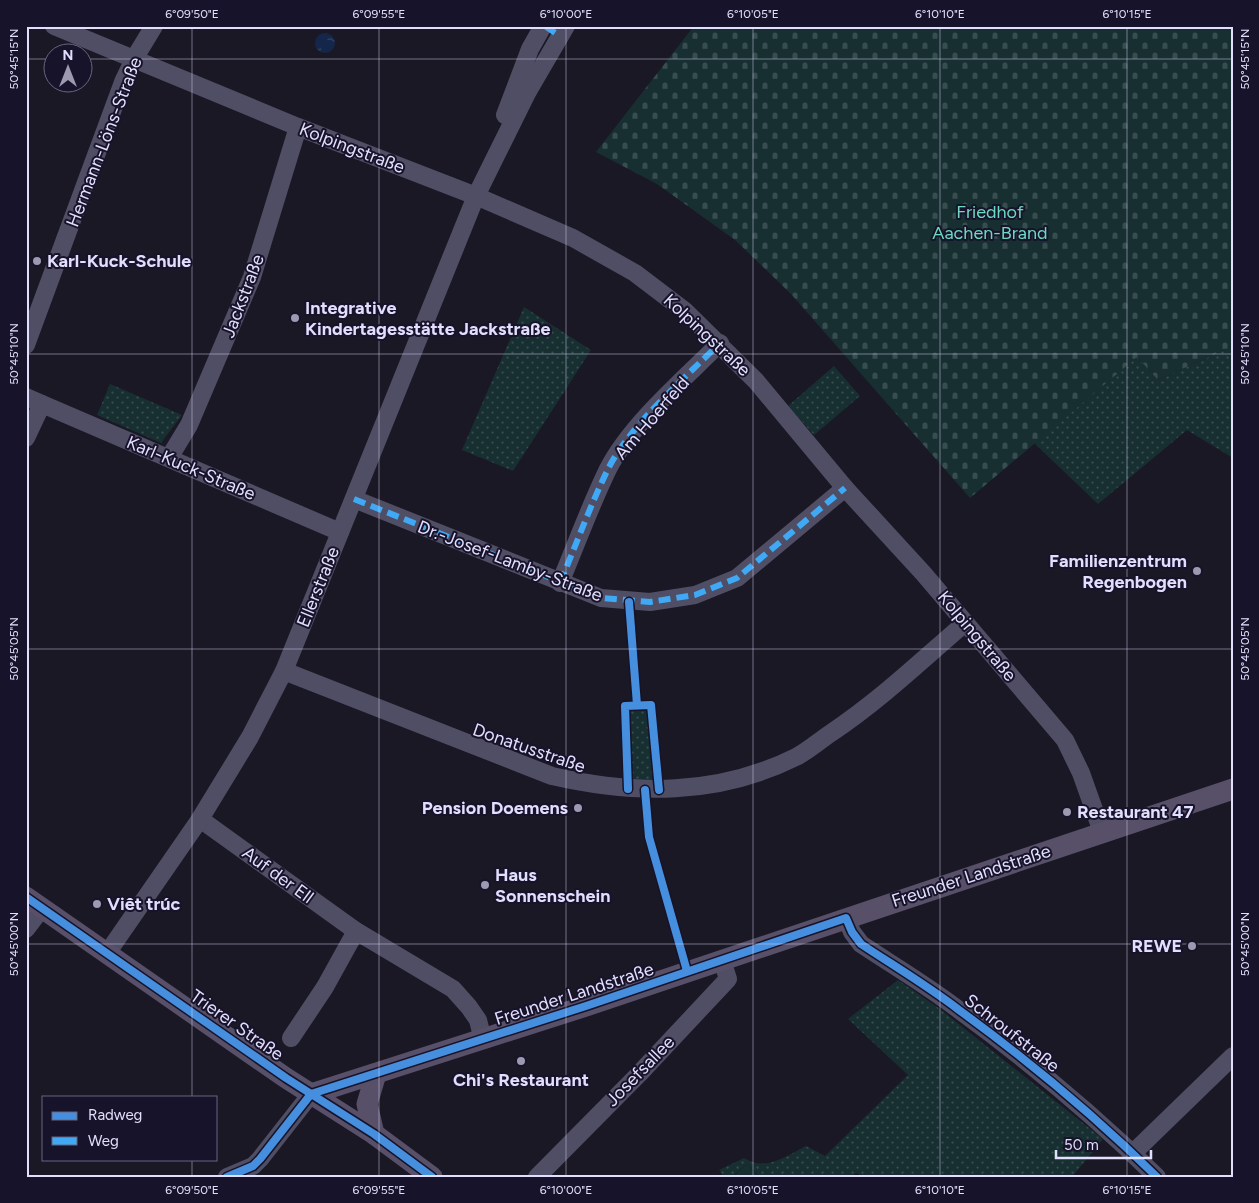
<svg xmlns="http://www.w3.org/2000/svg" width="1259" height="1203" font-family="Figtree,sans-serif">
	<style>
		.grass { fill: url(#grass-dots) }
		.cemetery { fill: url(#cemetery-stones) }
		.garden { fill: #172f31 }
		.water { fill: url(#water-ripples) }
		.lines { fill: none; stroke-linecap: round; stroke-linejoin: round }
		.minor { stroke: #4f4e64; stroke-width: 18 }
		.major { stroke: #584f68; stroke-width: 21 }
		.quiet { stroke: #3fa9f5; stroke-width: 6; stroke-dasharray: 12 6; stroke-linecap: butt }
		.cycleway-casing { stroke: #17132a; stroke-width: 11 }
		.cycleway { stroke: #468fdf; stroke-width: 8 }
		.ticks { fill: none; stroke: #e2defd; stroke-width: 1; stroke-opacity: 0.45 }
		.poi-dot { fill: #9c99b1; stroke: #17132a; stroke-width: 2 }
		.labels { text-anchor: middle; dominant-baseline: central; stroke-width: 4; stroke-linejoin: round; paint-order: stroke }
		.street-label { font-size: 18px; fill: #e2defd; stroke: #17132a }
		.park-label { font-size: 18px; fill: #6dd9c0; stroke: #17132a }
		.poi-label { font-size: 18px; font-weight: bold; fill: #e2defd; stroke: #17132a; text-anchor: start }
		.neatline { fill: none; stroke: #e2defd; stroke-width: 2 }
		.ticks-label { font-size: 12px; text-anchor: middle; fill: #e2defd }
	</style>
	<defs>
		<pattern id="grass-dots" width="8" height="8" patternUnits="userSpaceOnUse" patternTransform="scale(1.25)"><rect width="8" height="8" fill="#172f31"/><path d="M2 2h.1M6 6h.1" fill="none" stroke="#384d50" stroke-width="1.8" stroke-linecap="round"/></pattern>
		<pattern id="cemetery-stones" width="16" height="16" patternUnits="userSpaceOnUse" patternTransform="scale(1.25)"><rect width="16" height="16" fill="#172f31"/><path d="M2 7V4a2 2 0 0 1 4 0v3zM10 15v-3a2 2 0 0 1 4 0v3z" fill="#384d50"/></pattern>
		<pattern id="water-ripples" width="26" height="14" patternUnits="userSpaceOnUse" patternTransform="scale(1.25)"><rect width="26" height="14" fill="#14274a"/><path d="M2 4q2-2 4 0t4 0M15 11q2-2 4 0t4 0" fill="none" stroke="#364665"/></pattern>
	</defs>
	<rect width="100%" height="100%" fill="#1a1825"/>
	<!-- grass -->
	<g class="grass">
		<path d="M 524,307 L 591,350 L 513,471 L 462,450 Z"/>
		<path d="M 1233,346 L 1233,458 L 1187,430 L 1098,504 L 1033,442 L 1137,357 L 1158,380 Z"/>
		<path d="M 834,366 L 860,396 L 814,435 L 788,406 Z"/>
		<path d="M 110,384 L 182,415 L 161,443 L 97,415 Z"/>
		<path d="M 649,707 L 654,779 L 631,779 L 628,708 Z"/>
		<path d="M 898,980 L 940,1009 L 1103,1139 L 1072,1177 L 862,1177 L 857,1173 L 850,1177 L 760,1177 L 747,1164 L 732,1177 L 724,1177 L 719,1170 L 744,1158 C 766,1172 786,1156 806,1146 L 825,1156 L 908,1075 L 848,1019 Z"/>
	</g>
	<!-- cemetery -->
	<path class="cemetery" d="M 694,26 L 1233,26 L 1233,346 L 1158,380 L 1137,357 L 970,498 L 791,294 L 735,240 L 657,184 L 596,152 Z"/>
	<!-- garden -->
	<path class="garden" d="M 747,1164 L 759,1177 L 733,1177 Z"/>
	<!-- water -->
	<circle class="water" cx="325" cy="43" r="10"/>
	<g class="lines">
		<!-- minor -->
		<g class="minor">
			<path d="M 54,26 L 298,127 L 476,196 L 573,238 L 635,273 L 685,311 L 756,381 L 845,488 L 923,573 L 1065,740 L 1081,773 L 1102,832"/>
			<path d="M 505,115 L 530,49 L 543,26"/>
			<path d="M 26,345 L 123,82 L 134,59 L 154,26"/>
			<path d="M 26,397 L 42,404"/>
			<path d="M 26,438 L 42,404 L 340,532"/>
			<path d="M 169,458 L 189,425 L 252,277 L 298,127"/>
			<path d="M 354,499 L 601,598 L 650,602 L 695,595 L 737,578 L 845,488"/>
			<path d="M 560,583 C 576,545 590,506 608,469 C 631,424 684,379 720,343"/>
			<path d="M 284,671 L 552,776 C 635,795 717,796 796,757 C 808,751 819,741 831,733 C 879,701 921,661 965,623"/>
			<path d="M 200,819 L 356,931 L 453,989 L 469,1007 L 478,1020 L 483,1040"/>
			<path d="M 846,918 L 852,932 L 861,944 C 894,966 928,986 959,1010 C 1029,1061 1096,1117 1157,1177"/>
			<path d="M 26,929 L 42,908"/>
			<path d="M 108,952 L 200,819 L 250,737 L 284,671 L 476,196 L 527,93 L 566,26"/>
			<path d="M 291,1038 L 325,987 L 356,931"/>
			<path d="M 1133,1153 L 1233,1056"/>
			<path d="M 227,1177 L 253,1166 L 260,1159 L 311,1094"/>
			<path d="M 537,1177 L 639,1074 L 728,979 L 722,960"/>
		</g>
		<!-- major -->
		<g class="major">
			<path d="M 26,897 L 286,1078 L 374,1134 L 432,1177"/>
			<path d="M 311,1094 L 586,1006 L 1233,789"/>
			<path d="M 374,1134 L 367,1104 L 376,1074"/>
		</g>
		<!-- quiet -->
		<g class="quiet">
			<path d="M 545,26 L 560,36"/>
			<path d="M 354,499 L 601,598 L 650,602 L 695,595 L 737,578 L 845,488"/>
			<path d="M 560,583 C 576,545 590,506 608,469 C 631,424 684,379 720,343"/>
		</g>
		<!-- cycleway casing -->
		<g class="cycleway-casing">
			<g id="cycleway">
				<path d="M 629,602 L 637,705"/>
				<path d="M 628,789 L 625,706 L 651,705 L 659,790"/>
				<path d="M 645,790 L 649,837 L 687,971"/>
				<path d="M 26,897 L 286,1078 L 374,1134 L 432,1177"/>
				<path d="M 311,1094 L 586,1006 L 846,918 L 852,932 L 861,944 C 894,966 928,986 959,1010 C 1029,1061 1096,1117 1157,1177"/>
				<path d="M 227,1177 L 253,1166 L 260,1159 L 311,1094"/>
			</g>
		</g>
		<!-- cycleway -->
		<use href="#cycleway" class="cycleway"/>
	</g>
	<!-- ticks -->
	<path class="ticks" d="M 192,26 L 192,1097M 379,26 L 379,1177M 566,26 L 566,1177M 753,26 L 753,1177M 940,26 L 940,1177M 1127,26 L 1127,1177M 26,59 L 52,59M 82,59 L 1233,59M 26,354 L 1233,354M 26,649 L 1233,649M 26,944 L 1233,944M 192,1159 L 192,1177"/>
	<!-- markers -->
	<g class="poi-dot">
		<circle cx="37" cy="261" r="5"/>
		<circle cx="295" cy="318" r="5"/>
		<circle cx="1197" cy="571" r="5"/>
		<circle cx="578" cy="808" r="5"/>
		<circle cx="1067" cy="812" r="5"/>
		<circle cx="485" cy="885" r="5"/>
		<circle cx="97" cy="904" r="5"/>
		<circle cx="1192" cy="946" r="5"/>
		<circle cx="521" cy="1061" r="5"/>
	</g>
	<g class="labels">
		<!-- street labels -->
		<g class="street-label">
			<text transform="translate(104 142) rotate(-69)">Hermann-Löns-Straße</text>
			<text transform="translate(352 148) rotate(21)">Kolpingstraße</text>
			<text transform="translate(243 296) rotate(-69)">Jackstraße</text>
			<text transform="translate(707 335) rotate(43)">Kolpingstraße</text>
			<text transform="translate(652 418) rotate(-49)">Am Hoerfeld</text>
			<text transform="translate(191 468) rotate(23)">Karl-Kuck-Straße</text>
			<text transform="translate(510 561) rotate(21)">Dr.-Josef-Lamby-Straße</text>
			<text transform="translate(318 587) rotate(-68)">Ellerstraße</text>
			<text transform="translate(977 636) rotate(50)">Kolpingstraße</text>
			<text transform="translate(529 748) rotate(19)">Donatusstraße</text>
			<text transform="translate(278 875) rotate(36)">Auf der Ell</text>
			<text transform="translate(971 876) rotate(-18)">Freunder Landstraße</text>
			<text transform="translate(574 994) rotate(-18)">Freunder Landstraße</text>
			<text transform="translate(237 1025) rotate(35)">Trierer Straße</text>
			<text transform="translate(1012 1033) rotate(38)">Schroufstraße</text>
			<text transform="translate(640 1071) rotate(-46)">Josefsallee</text>
		</g>
		<!-- park labels -->
		<g class="park-label">
			<text x="990" y="212">Friedhof<tspan x="990" dy="21">Aachen-Brand</tspan></text>
		</g>
		<!-- poi labels -->
		<g class="poi-label">
			<text x="47" y="261">Karl-Kuck-Schule</text>
			<text x="305" y="308">Integrative<tspan x="305" dy="21">Kindertagesstätte Jackstraße</tspan></text>
			<text x="1187" y="561" text-anchor="end">Familienzentrum<tspan x="1187" dy="21">Regenbogen</tspan></text>
			<text x="568" y="808" text-anchor="end">Pension Doemens</text>
			<text x="1077" y="812">Restaurant 47</text>
			<text x="495" y="875">Haus<tspan x="495" dy="21">Sonnenschein</tspan></text>
			<text x="107" y="904">Viêt trúc</text>
			<text x="1182" y="946" text-anchor="end">REWE</text>
			<text x="521" y="1080" text-anchor="middle">Chi's Restaurant</text>
		</g>
	</g>
	<!-- border -->
	<rect width="1259" height="1203" fill="none" stroke="#17132a" stroke-width="55"/>
	<!-- legend -->
	<rect x="42" y="1096" width="175" height="65" fill="#17132a" stroke="#68647e"/>
	<rect x="52" y="1112" width="25" height="8" fill="#468fdf" stroke="#68647e"/>
	<text x="88" y="1120" font-size="15" fill="#e2defd">Radweg</text>
	<rect x="52" y="1137" width="25" height="8" fill="#3fa9f5" stroke="#68647e"/>
	<text x="88" y="1146" font-size="15" fill="#e2defd">Weg</text>
	<!-- north arrow -->
	<g transform="translate(68 68)"><circle r="24" fill="#17132a" stroke="#68647e"/>
	<path d="M0-4L9 19L0 12L-9 19Z" fill="#9c99b1"/>
	<text y="-8" font-size="14" font-weight="bold" text-anchor="middle" fill="#e2defd">N</text>
	</g>
	<!-- scale -->
	<path d="M1056 1150v8h95v-8" fill="none" stroke="#e2defd" stroke-width="2.5"/>
	<text x="1064" y="1150" font-size="15" fill="#e2defd" stroke="#17132a" stroke-width="4" paint-order="stroke">50 m</text>
	<rect x="28" y="28" width="1204" height="1148" class="neatline"/>
	<g class="ticks-label">
		<text x="192" y="18">6°09'50"E</text>
		<text x="379" y="18">6°09'55"E</text>
		<text x="566" y="18">6°10'00"E</text>
		<text x="753" y="18">6°10'05"E</text>
		<text x="940" y="18">6°10'10"E</text>
		<text x="1127" y="18">6°10'15"E</text>
		<text transform="translate(14 59) rotate(-90)" y="4">50°45'15"N</text>
		<text transform="translate(1245 59) rotate(-90)" y="4">50°45'15"N</text>
		<text transform="translate(14 354) rotate(-90)" y="4">50°45'10"N</text>
		<text transform="translate(1245 354) rotate(-90)" y="4">50°45'10"N</text>
		<text transform="translate(14 649) rotate(-90)" y="4">50°45'05"N</text>
		<text transform="translate(1245 649) rotate(-90)" y="4">50°45'05"N</text>
		<text transform="translate(14 944) rotate(-90)" y="4">50°45'00"N</text>
		<text transform="translate(1245 944) rotate(-90)" y="4">50°45'00"N</text>
		<text x="192" y="1194">6°09'50"E</text>
		<text x="379" y="1194">6°09'55"E</text>
		<text x="566" y="1194">6°10'00"E</text>
		<text x="753" y="1194">6°10'05"E</text>
		<text x="940" y="1194">6°10'10"E</text>
		<text x="1127" y="1194">6°10'15"E</text>
	</g>
</svg>
